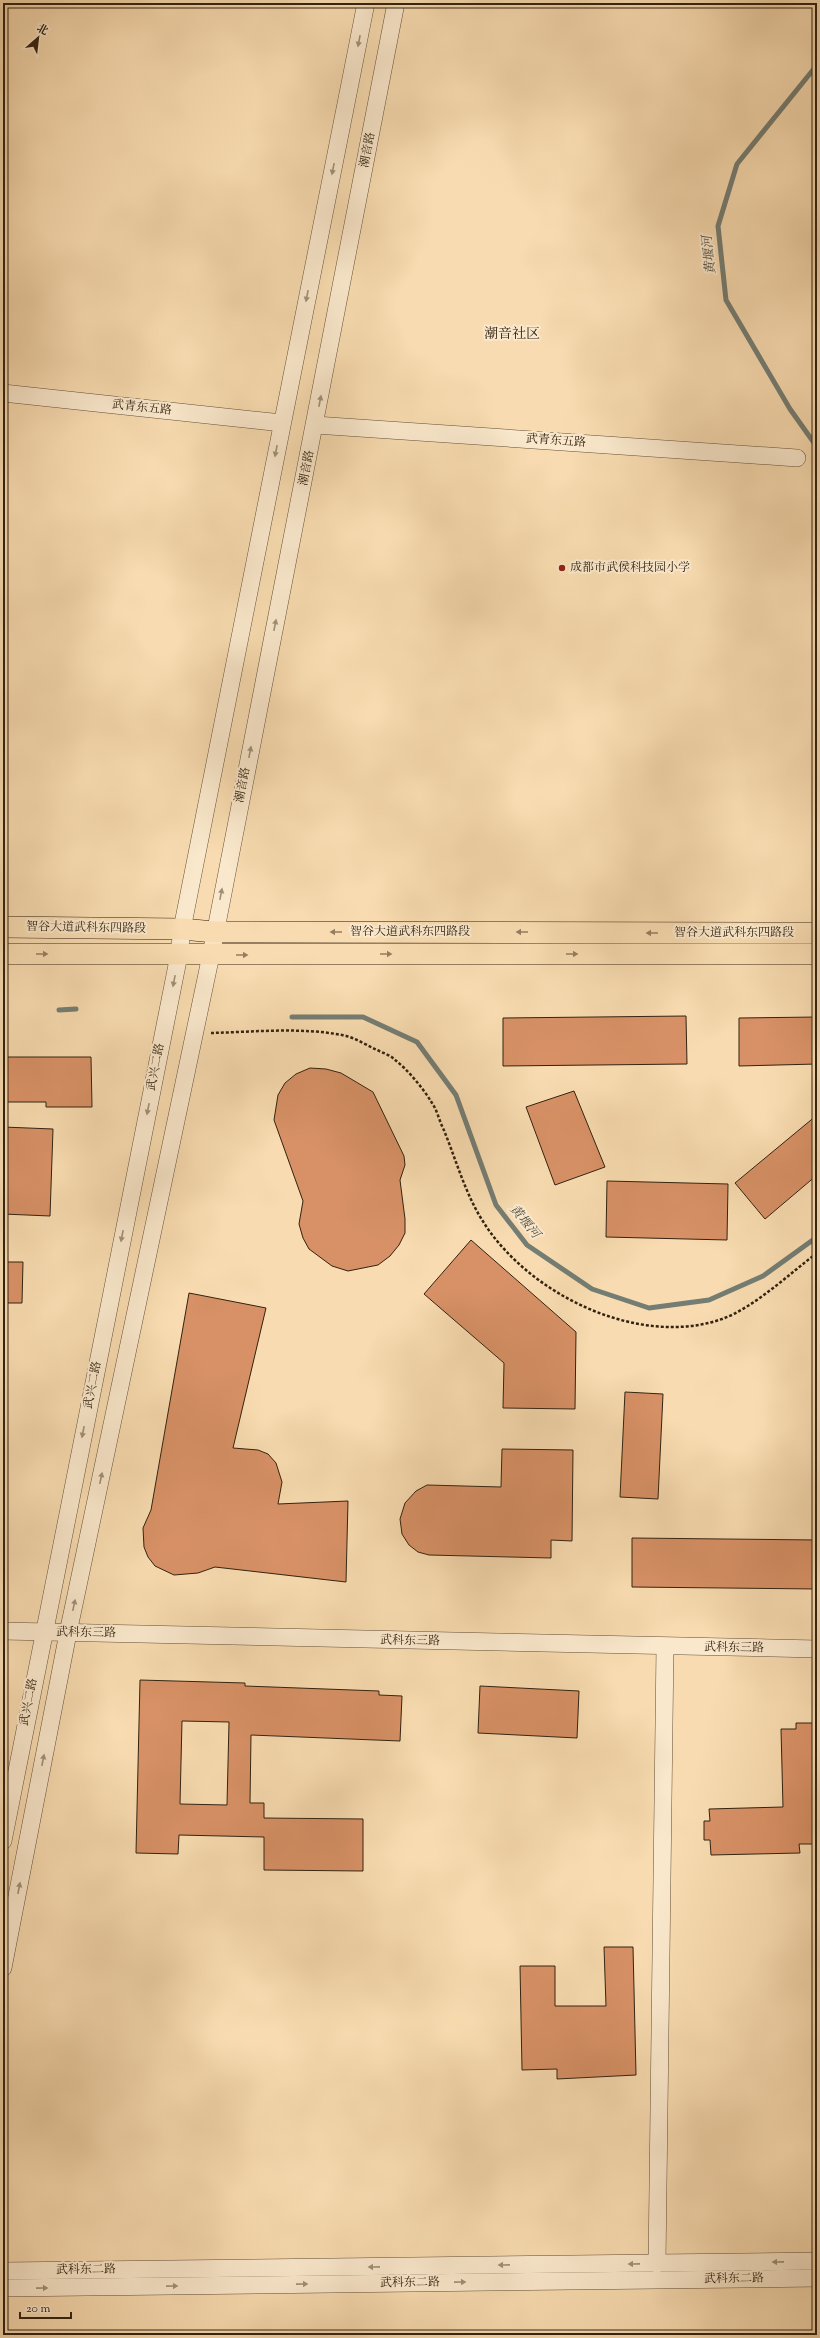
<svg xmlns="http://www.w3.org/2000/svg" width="820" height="2338" font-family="'Sorts Mill Goudy','Noto Serif SC',serif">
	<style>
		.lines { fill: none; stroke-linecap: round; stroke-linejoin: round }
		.stream { stroke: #747d73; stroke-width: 5 }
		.building { fill: #d89166; stroke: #322210; fill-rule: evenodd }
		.minor-casing { stroke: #645038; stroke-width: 18 }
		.major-casing { stroke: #322210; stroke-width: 22 }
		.path { stroke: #322210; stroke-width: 2.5; stroke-dasharray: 3 2; stroke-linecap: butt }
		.minor { stroke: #fae8cc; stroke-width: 17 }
		.major { stroke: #f8dbb0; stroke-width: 21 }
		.oneway { fill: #a08f77 }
		.oneway2 { fill: #957e60 }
		.poi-dot { fill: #8f2418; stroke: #fae8cc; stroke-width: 1.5 }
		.labels { text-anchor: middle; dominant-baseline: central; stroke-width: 4; stroke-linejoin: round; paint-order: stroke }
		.street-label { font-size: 12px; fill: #322210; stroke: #fae8cc }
		.poi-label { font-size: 12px; fill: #322210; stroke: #fae8cc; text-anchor: start }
		.water-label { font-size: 13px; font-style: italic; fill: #534f42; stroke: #fae8cc }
		.quarter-label { font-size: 14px; fill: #322210; stroke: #fae8cc }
	</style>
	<rect width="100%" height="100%" fill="#f8dbb0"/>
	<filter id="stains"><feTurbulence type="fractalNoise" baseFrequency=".005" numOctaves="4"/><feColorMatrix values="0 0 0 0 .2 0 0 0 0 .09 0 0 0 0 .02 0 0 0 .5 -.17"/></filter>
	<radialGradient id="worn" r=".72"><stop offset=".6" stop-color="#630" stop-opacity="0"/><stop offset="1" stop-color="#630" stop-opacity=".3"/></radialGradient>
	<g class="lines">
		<!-- stream -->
		<g class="stream">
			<path d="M 817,65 L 737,164 L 718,226 L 726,300 L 790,409 L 817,447"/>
			<path d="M 59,1010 L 76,1009"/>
			<path d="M 292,1017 L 363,1017 L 417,1042 L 456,1095 L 496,1205 L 527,1245 L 592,1289 L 649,1308 L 709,1300 L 763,1276 L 817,1237"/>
		</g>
	</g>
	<!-- building -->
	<g class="building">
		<path d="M 686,1016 L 687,1064 L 503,1066 L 503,1018 Z"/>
		<path d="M 817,1017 L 817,1064 L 739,1066 L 739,1018 Z"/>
		<path d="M 3,1057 L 91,1057 L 92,1107 L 46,1107 L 46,1102 L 3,1102 Z"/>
		<path d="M 310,1068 L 326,1069 L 341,1073 L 373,1092 L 404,1156 L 405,1165 L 400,1180 L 405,1219 L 405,1233 L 399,1245 L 390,1256 L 378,1265 L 348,1271 L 332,1266 L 309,1249 L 303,1238 L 299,1224 L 303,1201 L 274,1120 L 278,1095 L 285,1083 L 296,1074 Z"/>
		<path d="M 574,1091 L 605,1167 L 555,1185 L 526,1107 Z"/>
		<path d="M 817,1115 L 817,1175 L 765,1219 L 735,1183 Z"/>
		<path d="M 3,1127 L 53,1129 L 50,1216 L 3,1214 Z"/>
		<path d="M 607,1181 L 728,1184 L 727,1240 L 606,1237 Z"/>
		<path d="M 471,1240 L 576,1332 L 575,1409 L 503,1408 L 504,1363 L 424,1294 Z"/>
		<path d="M 3,1262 L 23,1262 L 22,1303 L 3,1303 Z"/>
		<path d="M 189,1293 L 266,1308 L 233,1448 L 258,1450 L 268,1454 L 276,1463 L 282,1482 L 278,1504 L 348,1501 L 346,1582 L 215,1567 L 198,1573 L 174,1575 L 155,1566 L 148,1557 L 144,1547 L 143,1528 L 151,1510 Z"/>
		<path d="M 625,1392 L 663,1394 L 658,1499 L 620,1497 Z"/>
		<path d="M 502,1449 L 573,1450 L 572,1541 L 551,1540 L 551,1558 L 429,1555 L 418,1552 L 409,1545 L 402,1534 L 400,1519 L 405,1503 L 416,1491 L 427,1485 L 501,1487 Z"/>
		<path d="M 632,1538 L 817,1540 L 817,1589 L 632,1587 Z"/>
		<path d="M 140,1680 L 245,1683 L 245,1686 L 379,1691 L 379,1695 L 402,1696 L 400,1741 L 251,1735 L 250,1803 L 264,1803 L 264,1818 L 363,1819 L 363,1871 L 264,1870 L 264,1837 L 179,1835 L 178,1854 L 136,1853 ZM 182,1721 L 229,1722 L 227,1805 L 180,1804 Z"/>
		<path d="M 480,1686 L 579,1691 L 577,1738 L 478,1733 Z"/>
		<path d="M 796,1723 L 814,1723 L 815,1728 L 817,1728 L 817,1844 L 799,1844 L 800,1853 L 711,1855 L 710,1840 L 704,1840 L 704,1821 L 710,1821 L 709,1809 L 783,1807 L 781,1729 L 796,1729 Z"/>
		<path d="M 604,1947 L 633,1947 L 636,2075 L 557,2079 L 557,2069 L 522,2070 L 520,1966 L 555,1966 L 555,2006 L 606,2006 Z"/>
	</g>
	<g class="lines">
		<!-- minor casing -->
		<g class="minor-casing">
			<g id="minor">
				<path d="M 3,393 L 282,423"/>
				<path d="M 315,425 L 797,458"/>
				<path d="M 3,1631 L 817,1649"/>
				<path d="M 3,1841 L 179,955 L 182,929 L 366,3"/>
				<path d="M 3,1968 L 68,1633 L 211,955 L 396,3"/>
				<path d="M 657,2264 L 665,1647"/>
				<path d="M 3,2271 L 817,2261"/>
				<path d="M 3,2288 L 817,2278"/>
			</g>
		</g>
		<!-- major casing -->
		<g class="major-casing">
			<g id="major">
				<path d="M 3,927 L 182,929 L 214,932 L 817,933"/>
				<path d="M 3,954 L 817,954"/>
			</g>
		</g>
		<!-- path -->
		<path class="path" d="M 211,1033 C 253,1032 300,1027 342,1035 C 354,1037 366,1045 377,1050 C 383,1053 390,1055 394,1059 C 408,1070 423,1088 432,1103 C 437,1110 439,1120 443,1128 C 456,1159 465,1194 484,1223 C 530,1295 639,1348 722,1319 C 755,1307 789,1274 817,1253"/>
		<!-- minor -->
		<use href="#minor" class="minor"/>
		<!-- major -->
		<use href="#major" class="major"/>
	</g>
	<!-- one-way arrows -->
	<defs><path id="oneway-solid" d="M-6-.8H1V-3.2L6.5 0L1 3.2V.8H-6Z"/></defs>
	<g class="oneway">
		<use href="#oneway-solid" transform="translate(359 41) rotate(101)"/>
		<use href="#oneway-solid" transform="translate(333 169) rotate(101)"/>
		<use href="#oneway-solid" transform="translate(307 296) rotate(101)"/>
		<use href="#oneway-solid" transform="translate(320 401) rotate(-79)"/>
		<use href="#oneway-solid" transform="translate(276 451) rotate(101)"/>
		<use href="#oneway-solid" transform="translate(275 625) rotate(-79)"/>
		<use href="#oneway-solid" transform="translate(250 752) rotate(-79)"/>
		<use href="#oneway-solid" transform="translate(221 894) rotate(-79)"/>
		<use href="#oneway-solid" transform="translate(174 981) rotate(101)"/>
		<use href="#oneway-solid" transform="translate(148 1109) rotate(101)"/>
		<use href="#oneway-solid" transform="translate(122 1236) rotate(101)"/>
		<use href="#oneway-solid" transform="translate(83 1432) rotate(101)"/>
		<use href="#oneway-solid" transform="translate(101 1478) rotate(-78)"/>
		<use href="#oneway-solid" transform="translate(74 1605) rotate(-78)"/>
		<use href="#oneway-solid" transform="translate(43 1760) rotate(-79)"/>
		<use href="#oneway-solid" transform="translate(19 1888) rotate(-79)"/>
		<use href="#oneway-solid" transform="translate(778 2262) rotate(179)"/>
		<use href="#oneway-solid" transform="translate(634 2264) rotate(179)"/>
		<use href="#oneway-solid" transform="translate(504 2265) rotate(179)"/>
		<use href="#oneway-solid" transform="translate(374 2267) rotate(179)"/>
		<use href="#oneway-solid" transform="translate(460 2282) rotate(-1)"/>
		<use href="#oneway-solid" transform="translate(302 2284) rotate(-1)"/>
		<use href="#oneway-solid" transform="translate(172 2286) rotate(-1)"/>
		<use href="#oneway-solid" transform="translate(42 2288) rotate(-1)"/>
	</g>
	<g class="oneway2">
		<use href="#oneway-solid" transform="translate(336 932) rotate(-180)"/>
		<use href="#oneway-solid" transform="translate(522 932) rotate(-180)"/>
		<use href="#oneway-solid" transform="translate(652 933) rotate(-180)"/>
		<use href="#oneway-solid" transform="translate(42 954)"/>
		<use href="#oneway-solid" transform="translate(386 954)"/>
		<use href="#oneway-solid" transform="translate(572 954)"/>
		<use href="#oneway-solid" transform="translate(242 955)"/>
	</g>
	<!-- markers -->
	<circle class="poi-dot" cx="562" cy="568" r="4"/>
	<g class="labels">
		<!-- street labels -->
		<g class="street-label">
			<text transform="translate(368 150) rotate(-79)">潮音路</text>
			<text transform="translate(142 408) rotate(6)">武青东五路</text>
			<text transform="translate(556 441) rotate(4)">武青东五路</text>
			<text transform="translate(307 468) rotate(-79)">潮音路</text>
			<text transform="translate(243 785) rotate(-79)">潮音路</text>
			<text transform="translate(86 928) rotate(1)">智谷大道武科东四路段</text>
			<text x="410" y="932">智谷大道武科东四路段</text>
			<text x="734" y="933">智谷大道武科东四路段</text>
			<text transform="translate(156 1067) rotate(-79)">武兴二路</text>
			<text transform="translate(93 1385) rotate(-79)">武兴二路</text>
			<text transform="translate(86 1633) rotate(1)">武科东三路</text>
			<text transform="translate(410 1641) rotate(1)">武科东三路</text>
			<text transform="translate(734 1648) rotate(1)">武科东三路</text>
			<text transform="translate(29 1702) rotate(-79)">武兴二路</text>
			<text transform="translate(86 2270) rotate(-1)">武科东二路</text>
			<text transform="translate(734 2279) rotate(-1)">武科东二路</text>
			<text transform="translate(410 2283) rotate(-1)">武科东二路</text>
		</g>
		<!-- poi labels -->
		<g class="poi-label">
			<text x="570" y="568">成都市武侯科技园小学</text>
		</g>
		<!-- water labels -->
		<g class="water-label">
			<text transform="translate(710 255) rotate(-96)">黄堰河</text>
			<text transform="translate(524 1222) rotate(50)">黄堰河</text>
		</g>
		<!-- quarter labels -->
		<g class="quarter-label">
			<text x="512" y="335">潮音社区</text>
		</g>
	</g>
	<!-- margin -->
	<rect width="820" height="2338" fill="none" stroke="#f8dbb0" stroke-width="16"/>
	<rect x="4" y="4" width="812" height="2330" fill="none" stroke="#322210" stroke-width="2"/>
	<rect x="8" y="8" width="804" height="2322" fill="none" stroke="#322210"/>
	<!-- north arrow -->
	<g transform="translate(38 38) rotate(28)" stroke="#fae8cc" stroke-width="3" paint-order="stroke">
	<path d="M0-3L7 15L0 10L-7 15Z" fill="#322210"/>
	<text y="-6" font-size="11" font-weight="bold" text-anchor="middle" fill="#322210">北</text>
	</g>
	<!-- scale -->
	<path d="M20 2312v6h51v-6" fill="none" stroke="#322210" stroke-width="2"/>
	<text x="26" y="2312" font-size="12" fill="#322210" stroke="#fae8cc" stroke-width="3" paint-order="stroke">20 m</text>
	<rect width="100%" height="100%" filter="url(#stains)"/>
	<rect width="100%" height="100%" fill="url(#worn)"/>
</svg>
